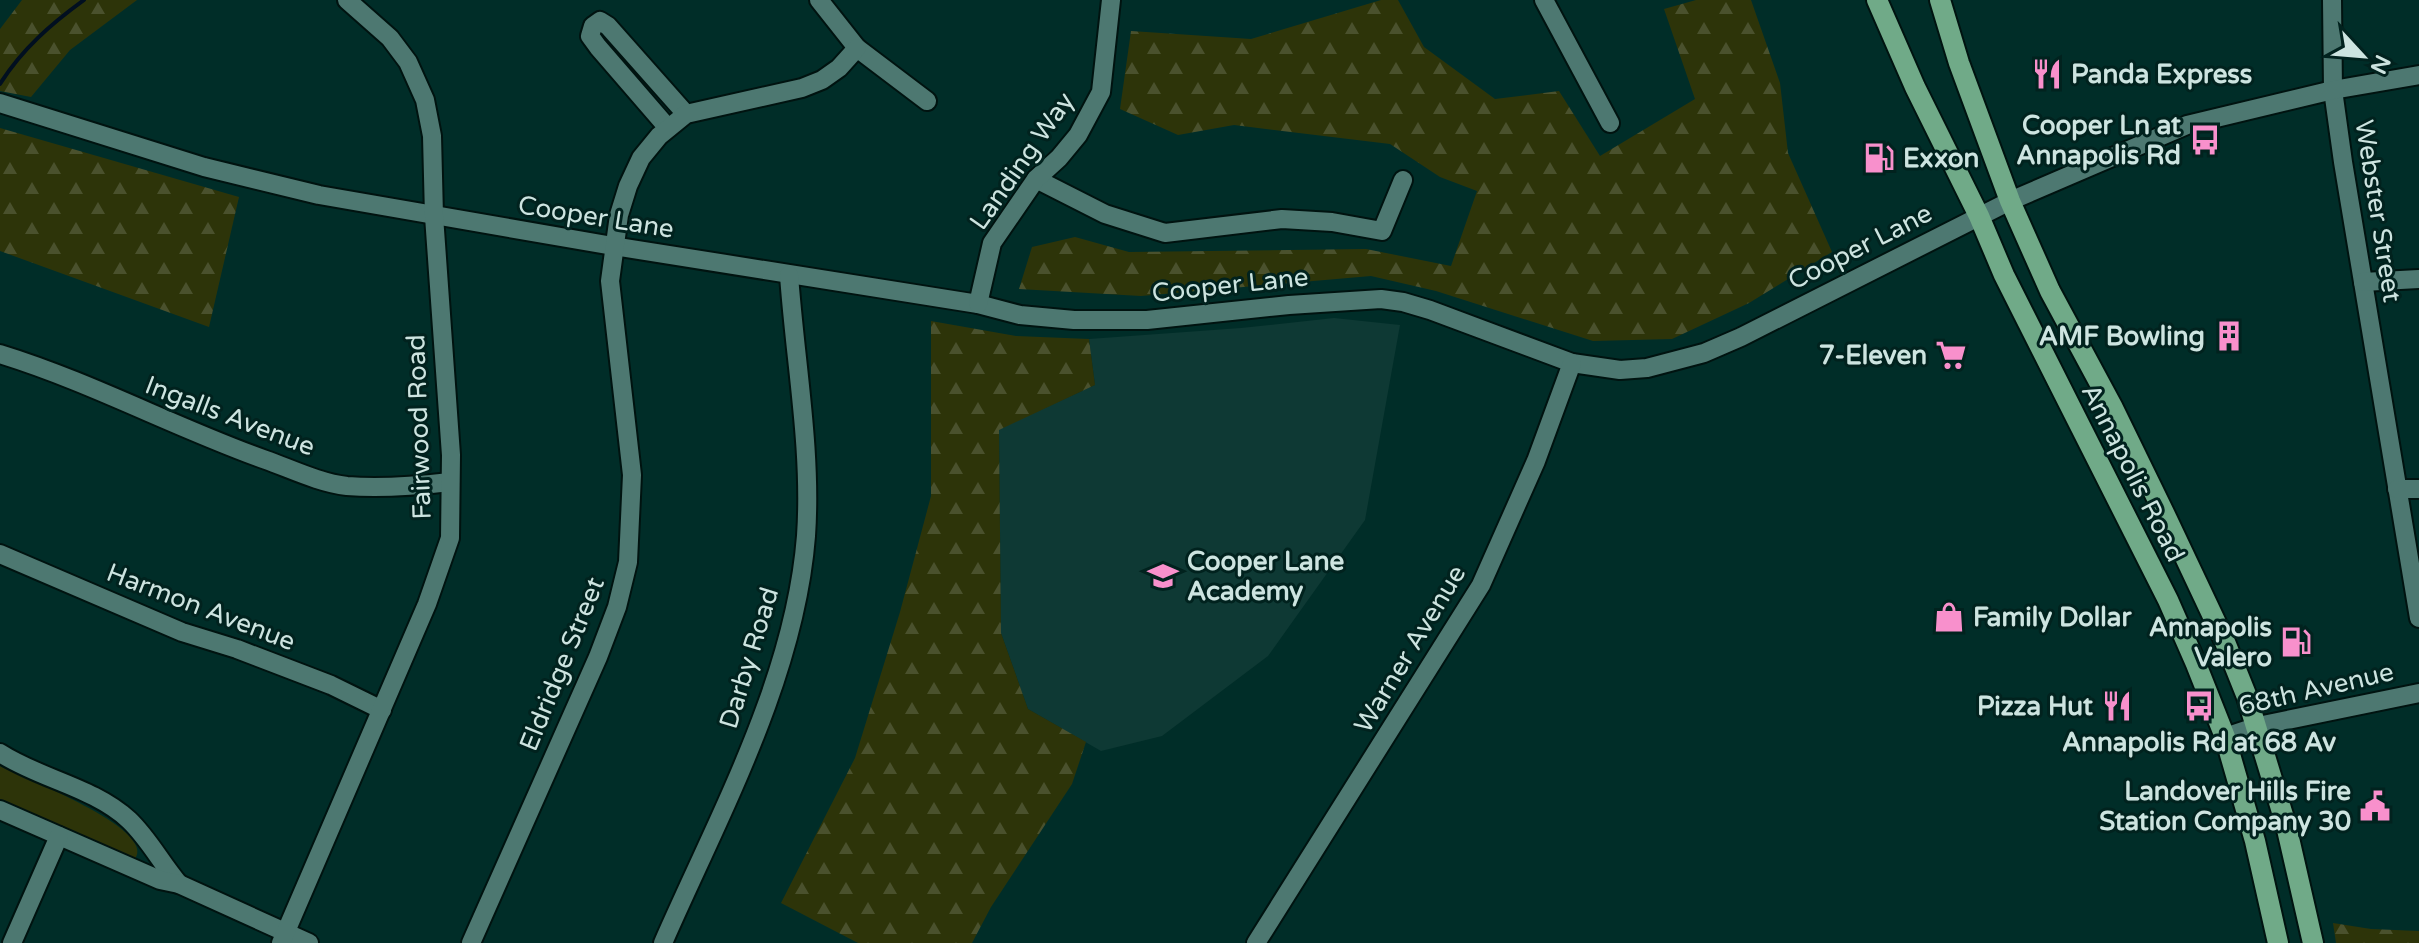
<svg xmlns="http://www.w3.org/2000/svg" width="2419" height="943" font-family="'Varela Round',sans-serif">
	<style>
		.built { fill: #0e3934 }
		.green { fill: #2d3409 }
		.forest { fill: url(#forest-firs) }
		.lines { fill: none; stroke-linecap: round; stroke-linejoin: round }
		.stream { stroke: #010f20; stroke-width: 4 }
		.minor-casing { stroke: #001310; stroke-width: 22 }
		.major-casing { stroke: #001310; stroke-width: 24 }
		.minor { stroke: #4d7871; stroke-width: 18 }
		.major { stroke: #70aa88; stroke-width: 20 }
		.labels { text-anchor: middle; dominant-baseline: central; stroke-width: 6; stroke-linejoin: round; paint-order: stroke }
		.poi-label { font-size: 26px; font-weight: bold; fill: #cde4e0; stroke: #01221e; text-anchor: end }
		.street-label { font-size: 26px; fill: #cde4e0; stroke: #01221e }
	</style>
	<defs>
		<pattern id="forest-firs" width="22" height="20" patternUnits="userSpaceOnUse" patternTransform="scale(2)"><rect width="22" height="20" fill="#2d3409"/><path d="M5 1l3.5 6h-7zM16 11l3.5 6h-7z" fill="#4a512d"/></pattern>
	</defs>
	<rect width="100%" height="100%" fill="#002d28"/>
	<!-- built -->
	<path class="built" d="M 1334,318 L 1400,325 L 1365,520 L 1268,656 L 1162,736 L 1101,751 L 1028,709 L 1001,633 L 999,429 L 1095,385 L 1089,339 L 1241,328 Z"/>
	<!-- green -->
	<path class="green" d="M 0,766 C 21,777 158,829 135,859 L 0,801 Z"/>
	<!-- forest -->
	<g class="forest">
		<path d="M 22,0 L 137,0 L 70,50 L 31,97 L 0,91 L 0,29 Z"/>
		<path d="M 1381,0 L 1398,0 L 1424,47 L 1495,99 L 1559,91 L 1600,156 L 1695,99 L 1664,9 L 1696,0 L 1751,0 L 1780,83 L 1788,153 L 1832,252 L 1749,303 L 1672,339 L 1593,341 L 1436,291 L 1371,276 L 1141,296 L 1019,289 L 1032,247 L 1075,237 L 1129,252 L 1366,249 L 1451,266 L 1477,191 L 1440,177 L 1390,144 L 1234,125 L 1178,135 L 1120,109 L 1131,31 L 1251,39 Z"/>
		<path d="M 0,128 L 239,197 L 209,327 L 0,251 Z"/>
		<path d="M 931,321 L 1016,336 L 1089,339 L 1095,385 L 999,430 L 1001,633 L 1028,709 L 1086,742 L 1072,784 L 991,907 L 972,943 L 858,943 L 781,903 L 855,758 L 900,612 L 931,496 Z"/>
		<path d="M 2333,923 L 2371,929 L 2419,931 L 2419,943 L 2336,943 Z"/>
	</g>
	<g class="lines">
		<!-- stream -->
		<path class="stream" d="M 0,84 C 22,49 51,24 84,0"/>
		<!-- minor casing -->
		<g class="minor-casing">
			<g id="minor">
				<path d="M 819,0 L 857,48 L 927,101"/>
				<path d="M 1544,0 L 1610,123"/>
				<path d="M 2332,0 L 2333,90 L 2343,162 L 2419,618"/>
				<path d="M 0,103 L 204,167 L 319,195 L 613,246 L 978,304 L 1020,315 L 1074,320 L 1147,320 L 1289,305 L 1381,299 L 1403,302 L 1430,310 L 1572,363 L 1620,370 L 1647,368 L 1704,353 L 1741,337 L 2010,201 L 2187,125 L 2333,90 L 2419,75"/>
				<path d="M 668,128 L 598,47 L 590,36 L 593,26 L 600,21 L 608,26 L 686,114"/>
				<path d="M 1036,179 L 1105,214 L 1165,233 L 1282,219 L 1332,222 L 1382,231 L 1403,180"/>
				<path d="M 2363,282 L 2419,279"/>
				<path d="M 978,304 L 992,243 L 1036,179 L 1059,158 L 1078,135 L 1101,92 L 1111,0"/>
				<path d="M 0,354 C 91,382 176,428 266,460 C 291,469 320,483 347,486 C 381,489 416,486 450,482"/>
				<path d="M 2397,489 L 2419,489"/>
				<path d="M 0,554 L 182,632 L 237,649 L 331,685 L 382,710"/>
				<path d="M 2225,737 L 2258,726 L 2419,693"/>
				<path d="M 0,753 C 40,779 93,787 129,820 C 149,839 161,863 179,884"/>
				<path d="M 0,810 L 160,880 L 179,884 L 309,943"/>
				<path d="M 12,943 L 59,836"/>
				<path d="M 281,943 L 427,604 L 450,538 L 451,455 L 434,216 L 432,136 L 425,100 L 408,62 L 390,38 L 347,0"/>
				<path d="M 471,943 L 598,657 L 617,607 L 628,562 L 632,475 L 610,281 L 619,215 L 628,186 L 641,158 L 659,136 L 686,114 L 802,88 L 822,80 L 839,68 L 857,48"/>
				<path d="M 663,943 C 719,815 795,678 806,536 C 812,450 795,361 789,275"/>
				<path d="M 1256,943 L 1481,585 L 1536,461 L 1572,363"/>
			</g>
		</g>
		<!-- major casing -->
		<g class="major-casing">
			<g id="major">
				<path d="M 1877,0 L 1915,87 L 1979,216 L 2004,275 L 2168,600 L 2196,664 L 2225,737 L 2255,841 L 2278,943"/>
				<path d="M 1940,0 L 1959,63 L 2010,201 L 2050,291 L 2113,408 L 2167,519 L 2225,642 L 2247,697 L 2286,825 L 2313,943"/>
			</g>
		</g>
		<!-- minor -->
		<use href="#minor" class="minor"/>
		<!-- major -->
		<use href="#major" class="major"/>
	</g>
	<!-- icons -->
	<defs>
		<g id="restaurant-bare" transform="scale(2.4)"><path d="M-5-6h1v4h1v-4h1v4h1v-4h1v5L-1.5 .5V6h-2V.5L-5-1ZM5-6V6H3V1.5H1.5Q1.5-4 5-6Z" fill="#f890cc" stroke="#01221e" stroke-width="2.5" paint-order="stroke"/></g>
		<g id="bus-bare" transform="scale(2.4)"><path d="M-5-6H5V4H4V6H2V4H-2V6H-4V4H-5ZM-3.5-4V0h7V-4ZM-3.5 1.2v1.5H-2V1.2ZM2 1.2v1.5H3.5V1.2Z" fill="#f890cc" stroke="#01221e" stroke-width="2.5" paint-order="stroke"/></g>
		<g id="fuel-bare" transform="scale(2.4)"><path d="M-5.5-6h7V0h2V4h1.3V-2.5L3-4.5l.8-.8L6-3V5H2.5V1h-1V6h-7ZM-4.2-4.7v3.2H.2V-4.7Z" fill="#f890cc" stroke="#01221e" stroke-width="2.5" paint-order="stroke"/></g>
		<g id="building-bare" transform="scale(2.4)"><path d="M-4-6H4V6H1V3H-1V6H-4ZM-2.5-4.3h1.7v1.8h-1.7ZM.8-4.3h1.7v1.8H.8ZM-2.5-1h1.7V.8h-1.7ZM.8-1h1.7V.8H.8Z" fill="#f890cc" stroke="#01221e" stroke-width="2.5" paint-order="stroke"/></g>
		<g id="supermarket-bare" transform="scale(2.4)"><path d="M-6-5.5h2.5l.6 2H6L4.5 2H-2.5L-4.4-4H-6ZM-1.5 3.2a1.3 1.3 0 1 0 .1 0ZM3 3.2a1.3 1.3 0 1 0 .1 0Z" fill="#f890cc" stroke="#01221e" stroke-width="2.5" paint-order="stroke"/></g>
		<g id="school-bare" transform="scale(2.4)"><path d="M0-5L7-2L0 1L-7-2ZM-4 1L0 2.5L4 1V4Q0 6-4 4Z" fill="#f890cc" stroke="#01221e" stroke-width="2.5" paint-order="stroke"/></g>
		<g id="shop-bare" transform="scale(2.4)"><path d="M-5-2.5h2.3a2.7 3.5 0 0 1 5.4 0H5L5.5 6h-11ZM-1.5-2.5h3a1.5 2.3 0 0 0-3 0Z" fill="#f890cc" stroke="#01221e" stroke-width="2.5" paint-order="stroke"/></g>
		<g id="civic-bare" transform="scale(2.4)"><path d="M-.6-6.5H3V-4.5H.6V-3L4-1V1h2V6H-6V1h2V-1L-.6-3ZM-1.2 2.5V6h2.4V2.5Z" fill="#f890cc" stroke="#01221e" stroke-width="2.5" paint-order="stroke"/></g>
	</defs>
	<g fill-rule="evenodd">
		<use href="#restaurant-bare" x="2047" y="74"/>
		<use href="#bus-bare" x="2205" y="140"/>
		<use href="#fuel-bare" x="1879" y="158"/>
		<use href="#building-bare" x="2229" y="336"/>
		<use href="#supermarket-bare" x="1951" y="355"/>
		<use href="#school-bare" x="1163" y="576"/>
		<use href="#shop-bare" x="1949" y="617"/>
		<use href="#fuel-bare" x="2296" y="642"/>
		<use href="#restaurant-bare" x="2117" y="706"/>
		<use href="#bus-bare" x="2199" y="706"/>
		<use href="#civic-bare" x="2375" y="806"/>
	</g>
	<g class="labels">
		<!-- poi labels -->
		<g class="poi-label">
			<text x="2071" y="74" text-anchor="start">Panda Express</text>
			<text x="2181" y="125">Cooper Ln at<tspan x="2181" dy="30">Annapolis Rd</tspan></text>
			<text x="1903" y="158" text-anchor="start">Exxon</text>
			<text x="2205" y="336">AMF Bowling</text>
			<text x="1927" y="355">7-Eleven</text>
			<text x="1187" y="561" text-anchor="start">Cooper Lane<tspan x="1187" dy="30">Academy</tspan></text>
			<text x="1973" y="617" text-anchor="start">Family Dollar</text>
			<text x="2272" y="627">Annapolis<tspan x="2272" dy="30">Valero</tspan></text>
			<text x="2093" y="706">Pizza Hut</text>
			<text x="2199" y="742" text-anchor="middle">Annapolis Rd at 68 Av</text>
			<text x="2351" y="791">Landover Hills Fire<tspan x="2351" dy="30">Station Company 30</tspan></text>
		</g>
		<!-- street labels -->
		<g class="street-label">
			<text transform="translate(1022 161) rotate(-55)">Landing Way</text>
			<text transform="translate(2378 211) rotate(81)">Webster Street</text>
			<text transform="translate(596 217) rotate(9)">Cooper Lane</text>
			<text transform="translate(1860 247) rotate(-27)">Cooper Lane</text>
			<text transform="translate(1230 285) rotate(-6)">Cooper Lane</text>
			<text transform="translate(230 416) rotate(21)">Ingalls Avenue</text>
			<text transform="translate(419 427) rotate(-92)">Fairwood Road</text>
			<text transform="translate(2133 473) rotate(63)">Annapolis Road</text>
			<text transform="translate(201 607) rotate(21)">Harmon Avenue</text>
			<text transform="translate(1410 649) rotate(-59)">Warner Avenue</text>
			<text transform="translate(749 658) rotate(-73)">Darby Road</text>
			<text transform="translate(562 664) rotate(-68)">Eldridge Street</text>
			<text transform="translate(2316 689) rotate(-13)">68th Avenue</text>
		</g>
	</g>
	<!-- north arrow -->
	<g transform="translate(2363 56) rotate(116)" stroke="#01221e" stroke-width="6" paint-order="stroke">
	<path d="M0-6L14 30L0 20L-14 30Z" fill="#cde4e0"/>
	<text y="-12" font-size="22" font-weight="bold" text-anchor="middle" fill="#cde4e0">N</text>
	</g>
</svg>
